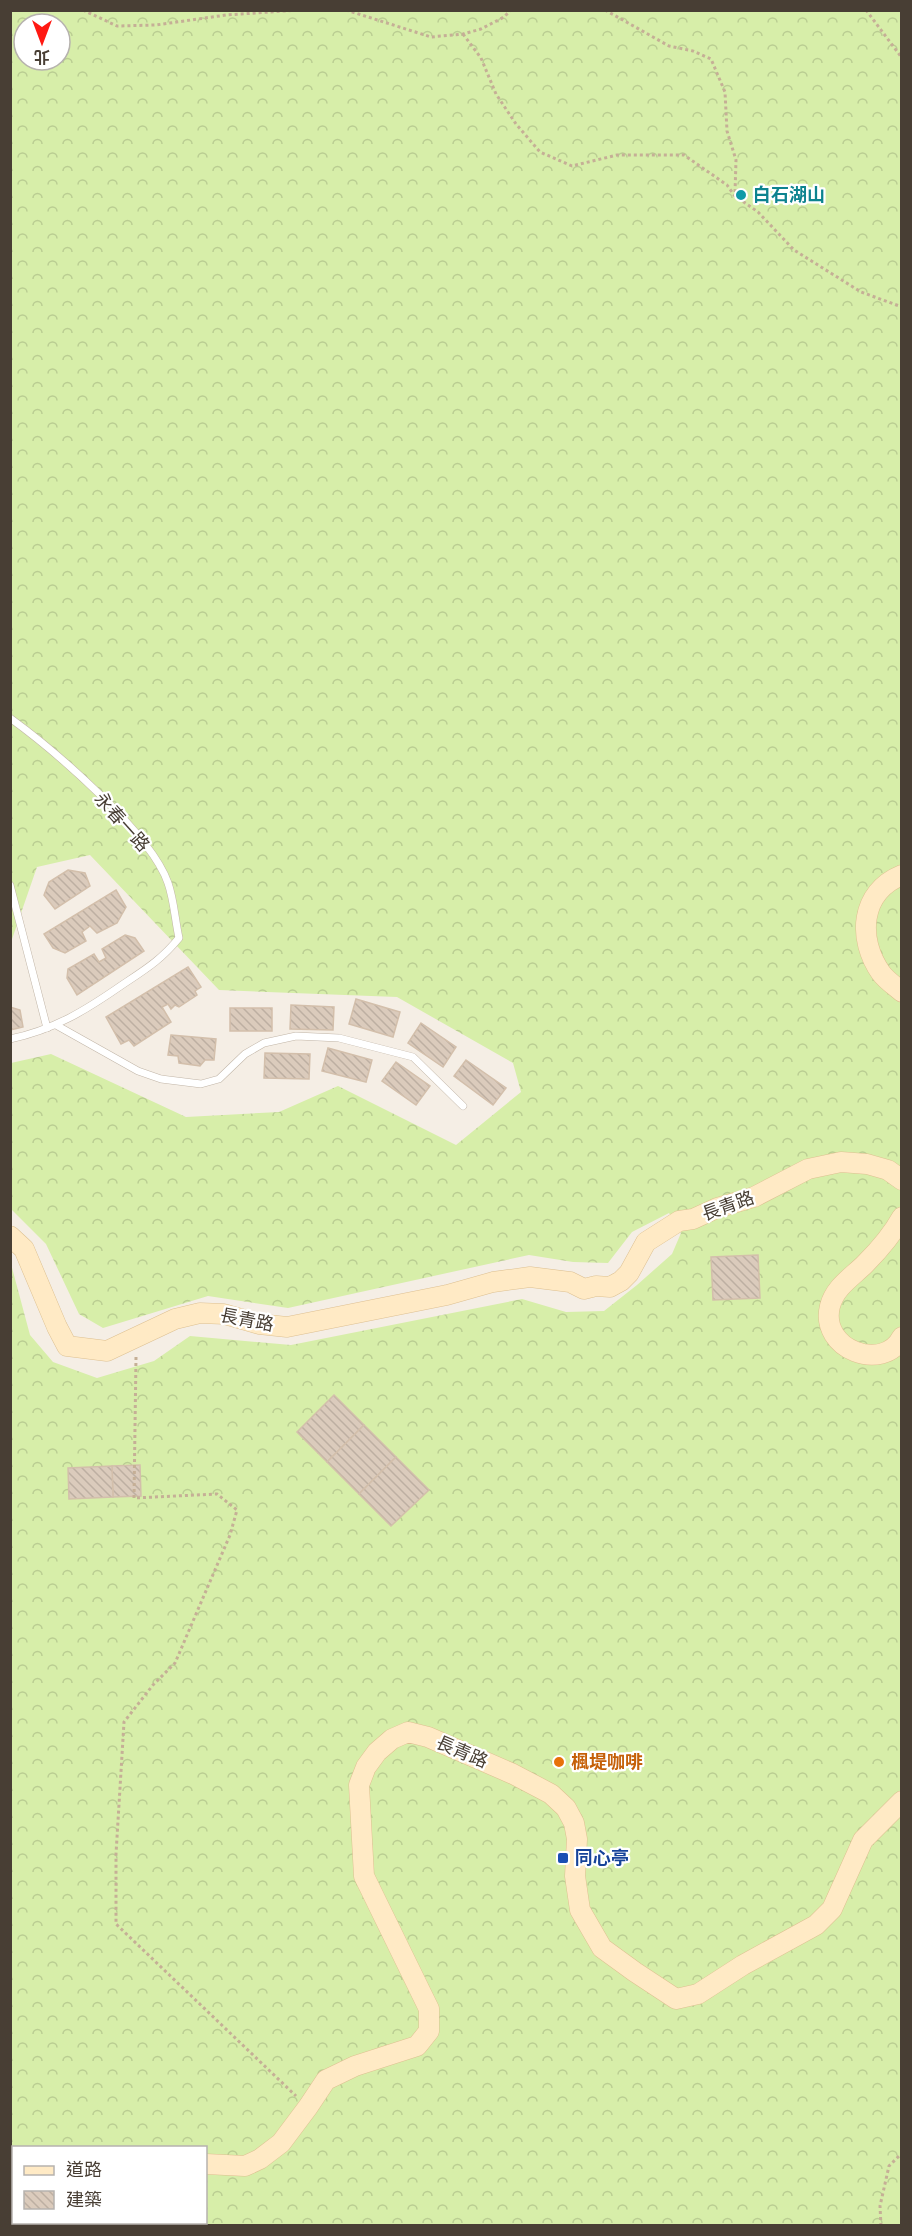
<svg xmlns="http://www.w3.org/2000/svg" width="912" height="2236" font-family="Arial,'Noto Sans TC',sans-serif">
	<style>
		.forest { fill: url(#forest-crowns); fill-rule: evenodd }
		.building { fill: url(#building-back-hatch); stroke: #d3bfab; stroke-width: 1.5 }
		.lines { fill: none; stroke-linecap: round; stroke-linejoin: round }
		.lane-casing { stroke: #c1b5a7; stroke-width: 8 }
		.secondary-casing { stroke: #ddc091; stroke-width: 21 }
		.path { stroke: #c5af96; stroke-width: 3; stroke-dasharray: 3 3; stroke-linecap: butt }
		.lane { stroke: #fff; stroke-width: 7 }
		.secondary { stroke: #ffeac5; stroke-width: 20 }
		.culture-dot { fill: #0f9aa8; stroke: #fff; stroke-width: 2 }
		.food-dot { fill: #e8710a; stroke: #fff; stroke-width: 2 }
		.transit-dot { fill: #1a4fb4; stroke: #fff; stroke-width: 2 }
		.labels { text-anchor: middle; dominant-baseline: central; stroke-width: 4.5; stroke-linejoin: round; paint-order: stroke }
		.culture-label { font-size: 18px; font-weight: bold; fill: #0d838f; stroke: #fff; text-anchor: start }
		.street-label { font-size: 18px; fill: #483e34; stroke: #fff }
		.food-label { font-size: 18px; font-weight: bold; fill: #c56008; stroke: #fff; text-anchor: start }
		.transit-label { font-size: 18px; font-weight: bold; fill: #164399; stroke: #fff; text-anchor: start }
	</style>
	<defs>
		<pattern id="forest-crowns" width="20" height="18" patternUnits="userSpaceOnUse" patternTransform="scale(1.5)"><rect width="20" height="18" fill="#d7eea9"/><path d="M2 6a3 3 0 1 1 6 0M12 15a3 3 0 1 1 6 0" fill="none" stroke="#bacd92"/></pattern>
		<pattern id="building-back-hatch" width="6" height="6" patternUnits="userSpaceOnUse" patternTransform="scale(1.5)"><rect width="6" height="6" fill="#dbcbbc"/><path d="M-1 5l2 2M0 0l6 6M5-1l2 2" fill="none" stroke="#bdafa2"/></pattern>
	</defs>
	<rect width="100%" height="100%" fill="#f5eee5"/>
	<!-- forest -->
	<path class="forest" d="M 11,11 L 901,11 L 901,2225 L 11,2225 L 11,1264 L 30,1335 L 53,1362 L 97,1378 L 154,1361 L 190,1336 L 291,1345 L 522,1299 L 566,1312 L 604,1311 L 637,1285 L 672,1254 L 681,1233 L 669,1213 L 632,1232 L 608,1263 L 573,1262 L 529,1255 L 288,1308 L 208,1296 L 103,1328 L 79,1314 L 46,1244 L 11,1209 L 11,1063 L 51,1054 L 186,1117 L 279,1112 L 338,1086 L 456,1145 L 521,1092 L 513,1063 L 397,997 L 219,990 L 90,855 L 37,867 L 11,942 ZM 24,24 L 60,24 L 60,60 L 24,60 ZM 14,2148 L 206,2148 L 206,2222 L 14,2222 Z"/>
	<!-- building -->
	<g class="building">
		<path d="M 68,870 L 85,873 L 90,886 L 55,909 L 44,895 L 49,882 Z"/>
		<path d="M 116,890 L 126,907 L 117,923 L 97,933 L 90,926 L 82,932 L 86,941 L 65,953 L 53,948 L 44,934 Z"/>
		<path d="M 125,935 L 135,938 L 144,951 L 77,995 L 67,978 L 68,969 L 94,954 L 99,962 L 106,958 L 102,949 Z"/>
		<path d="M 188,967 L 201,987 L 195,991 L 197,995 L 179,1007 L 175,1005 L 171,1009 L 168,1004 L 162,1007 L 171,1022 L 134,1046 L 129,1040 L 121,1044 L 106,1017 Z"/>
		<path d="M 356,999 L 400,1012 L 393,1037 L 349,1024 Z"/>
		<path d="M 291,1005 L 334,1007 L 333,1030 L 290,1029 Z"/>
		<path d="M 10,1007 L 20,1010 L 23,1027 L 10,1030 Z"/>
		<rect x="230" y="1008" width="42" height="23"/>
		<path d="M 421,1023 L 456,1047 L 443,1067 L 408,1043 Z"/>
		<path d="M 171,1035 L 216,1039 L 214,1060 L 205,1060 L 200,1066 L 179,1063 L 178,1056 L 168,1055 Z"/>
		<path d="M 328,1048 L 372,1060 L 366,1082 L 322,1071 Z"/>
		<path d="M 265,1053 L 310,1054 L 309,1079 L 264,1078 Z"/>
		<path d="M 466,1060 L 506,1088 L 493,1105 L 454,1076 Z"/>
		<path d="M 396,1062 L 430,1086 L 416,1105 L 382,1081 Z"/>
		<path d="M 758,1255 L 760,1298 L 713,1300 L 711,1257 Z"/>
		<path d="M 334,1395 L 364,1425 L 327,1462 L 297,1432 Z"/>
		<path d="M 364,1425 L 396,1457 L 359,1494 L 327,1462 Z"/>
		<path d="M 396,1457 L 429,1490 L 391,1526 L 359,1494 Z"/>
		<path d="M 140,1465 L 141,1496 L 113,1497 L 112,1466 Z"/>
		<path d="M 112,1466 L 113,1497 L 69,1499 L 68,1468 Z"/>
	</g>
	<g class="lines">
		<!-- lane casing -->
		<g class="lane-casing">
			<g id="lane">
				<path d="M 10,718 C 54,750 151,833 168,883 C 174,900 175,920 179,938 C 161,960 146,969 122,985 C 86,1010 54,1030 10,1039"/>
				<path d="M 10,885 L 47,1028"/>
				<path d="M 56,1025 L 138,1071 L 161,1079 L 201,1084 L 219,1079 L 245,1054 L 264,1043 L 296,1036 L 339,1038 L 413,1057 L 463,1106"/>
			</g>
		</g>
		<!-- secondary casing -->
		<g class="secondary-casing">
			<g id="secondary">
				<path d="M 902,875 C 860,892 857,939 881,973 C 886,980 895,986 902,992"/>
				<path d="M 902,1217 C 892,1235 879,1250 865,1264 C 852,1277 835,1287 830,1306 C 819,1350 884,1373 902,1337"/>
				<path d="M 10,1236 L 24,1249 L 57,1327 L 67,1346 L 107,1351 L 175,1319 L 200,1313 L 224,1314 L 259,1324 L 287,1327 L 447,1295 L 493,1282 L 530,1277 L 570,1282 L 584,1289 L 596,1286 L 610,1287 L 621,1281 L 629,1273 L 646,1242 L 679,1221 L 693,1219 L 717,1208 L 754,1197 L 808,1169 L 841,1162 L 867,1164 L 888,1170 L 902,1180"/>
				<path d="M 206,2164 L 245,2166 L 260,2159 L 281,2143 L 308,2107 L 326,2080 L 355,2066 L 417,2046 L 429,2031 L 429,2009 L 364,1876 L 359,1785 L 366,1767 L 377,1752 L 392,1739 L 408,1732 L 428,1737 L 513,1774 L 551,1794 L 566,1808 L 574,1823 L 577,1839 L 575,1876 L 580,1910 L 602,1948 L 635,1972 L 676,1999 L 698,1994 L 743,1965 L 816,1925 L 832,1909 L 863,1840 L 902,1801"/>
				<path d="M 55,2226 L 58,2222"/>
			</g>
		</g>
		<!-- path -->
		<g class="path">
			<path d="M 83,10 L 117,26 L 156,25 L 226,15 L 299,10"/>
			<path d="M 346,10 L 431,37 L 463,34 L 481,29 L 504,17 L 511,10"/>
			<path d="M 605,10 L 669,46 L 693,51 L 711,59 L 725,92 L 727,131 L 736,160 L 735,193"/>
			<path d="M 866,10 L 902,58"/>
			<path d="M 463,34 L 481,58 L 496,94 L 516,124 L 540,152 L 572,166 L 617,155 L 684,155 L 727,185 L 734,195 L 758,212 L 794,250 L 861,292 L 902,307"/>
			<path d="M 136,1357 L 134,1498 L 217,1494 L 237,1510 L 230,1535 L 175,1663 L 153,1685 L 124,1722 L 116,1854 L 116,1924 L 296,2096"/>
			<path d="M 881,2226 L 880,2206 L 889,2166 L 902,2153"/>
		</g>
		<!-- lane -->
		<use href="#lane" class="lane"/>
		<!-- secondary -->
		<use href="#secondary" class="secondary"/>
	</g>
	<!-- markers -->
	<circle class="culture-dot" cx="741" cy="195" r="6"/>
	<circle class="food-dot" cx="559" cy="1762" r="6"/>
	<rect class="transit-dot" x="557" y="1852" width="12" height="12" rx="3"/>
	<g class="labels">
		<!-- culture labels -->
		<g class="culture-label">
			<text x="753" y="195">白石湖山</text>
		</g>
		<!-- street labels -->
		<g class="street-label">
			<text transform="translate(122 822) rotate(48)">永春一路</text>
			<text transform="translate(728 1206) rotate(-20)">長青路</text>
			<text transform="translate(247 1320) rotate(11)">長青路</text>
			<text transform="translate(462 1752) rotate(23)">長青路</text>
		</g>
		<!-- food labels -->
		<g class="food-label">
			<text x="571" y="1762">楓堤咖啡</text>
		</g>
		<!-- transit labels -->
		<g class="transit-label">
			<text x="575" y="1858">同心亭</text>
		</g>
	</g>
	<!-- border -->
	<rect width="912" height="2236" fill="none" stroke="#483e34" stroke-width="24"/>
	<!-- legend -->
	<rect x="12" y="2146" width="195" height="78" fill="#ffffff" stroke="#b6b2ae" stroke-width="1.5"/>
	<rect x="24" y="2166" width="30" height="9" fill="#ffeac5" stroke="#b6b2ae" stroke-width="1.5"/>
	<text x="66" y="2176" font-size="18" fill="#483e34">道路</text>
	<rect x="24" y="2191" width="30" height="18" fill="url(#building-back-hatch)" stroke="#b6b2ae" stroke-width="1.5"/>
	<text x="66" y="2206" font-size="18" fill="#483e34">建築</text>
	<!-- north arrow -->
	<g transform="translate(42 42) rotate(180)"><circle r="28" fill="#ffffff" stroke="#b6b2ae" stroke-width="1.5"/>
	<path d="M0-4.5L10 22L0 15L-10 22Z" fill="#ff1912"/>
	<text y="-9" font-size="16" font-weight="bold" text-anchor="middle" fill="#483e34">北</text>
	</g>
</svg>
